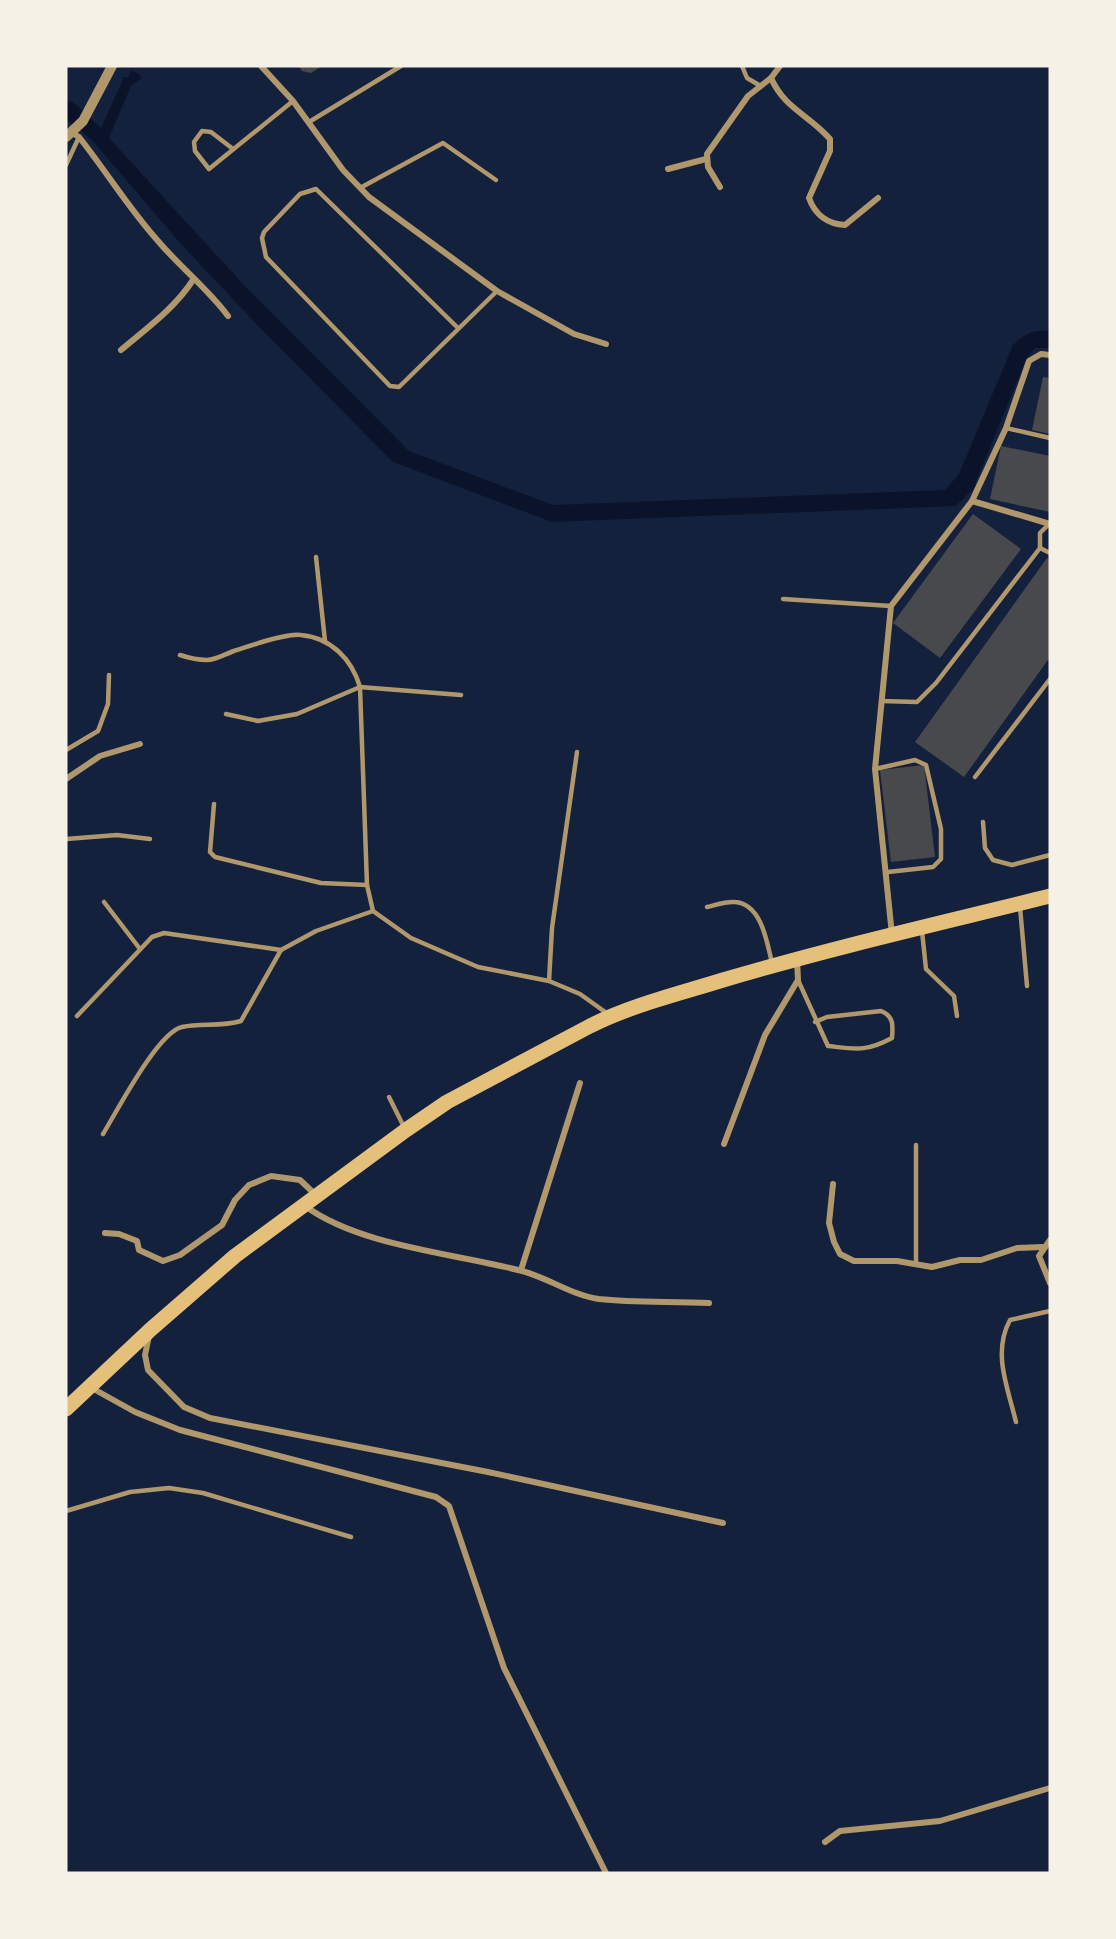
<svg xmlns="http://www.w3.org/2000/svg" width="1116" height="1939" font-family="'Fira Sans',sans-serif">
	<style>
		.water { fill: #0b132b }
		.building { fill: #48494c }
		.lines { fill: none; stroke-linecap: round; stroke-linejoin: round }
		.service { stroke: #b1986c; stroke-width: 4.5 }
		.minor { stroke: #b1986c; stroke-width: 6 }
		.tertiary { stroke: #b1986c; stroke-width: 10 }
		.primary { stroke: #e5c07b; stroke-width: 15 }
	</style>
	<rect width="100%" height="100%" fill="#14213d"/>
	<!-- water -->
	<path class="water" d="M 131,71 L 138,73 L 142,78 L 131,86 L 109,138 L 243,284 L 409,451 L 553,505 L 945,490 L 959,474 L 1013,345 C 1024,334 1035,329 1050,331 L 1050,348 L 1035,348 L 1027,357 L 973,489 L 956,506 L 552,522 L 393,462 L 265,333 L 180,243 L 92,140 L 66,119 L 66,101 L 73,102 L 101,128 L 124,77 L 128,77 Z"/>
	<!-- building -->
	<g class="building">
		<path d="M 299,66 L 322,66 L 311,73 L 302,71 Z"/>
		<path d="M 1043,377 L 1050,378 L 1050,434 L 1032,430 Z"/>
		<path d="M 1001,446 L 1050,456 L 1050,512 L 990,499 Z"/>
		<path d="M 973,514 L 1021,549 L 940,658 L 893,623 Z"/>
		<path d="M 1047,558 L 1050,560 L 1050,657 L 964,777 L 915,742 Z"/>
		<path d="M 924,765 L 935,857 L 891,862 L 880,770 Z"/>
	</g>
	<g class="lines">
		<!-- service -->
		<g class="service">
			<path d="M 742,66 L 747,78 L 759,85"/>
			<path d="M 309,122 L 401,66"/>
			<path d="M 233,149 L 211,132 L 202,131 L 194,142 L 195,151 L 209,169 L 293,101"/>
			<path d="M 66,165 L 79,137"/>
			<path d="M 360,188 L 443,143 L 496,180"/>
			<path d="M 458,328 L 316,189 L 300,194 L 264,232 L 262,238 L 266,257 L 390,386 L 399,387 L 497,291"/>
			<path d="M 1006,428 L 1050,438"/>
			<path d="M 1040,548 L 1050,553"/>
			<path d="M 316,557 L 325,641"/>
			<path d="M 783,599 L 891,606"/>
			<path d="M 180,655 C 189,658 197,660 207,660 C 216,660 225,654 234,651 C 250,646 286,633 301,635 C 332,638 352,660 360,687 L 367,885 L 373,911 L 411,938 L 478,967 L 549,981 L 580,994 L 608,1014"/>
			<path d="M 881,701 L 917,702 L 936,683 L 1040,548 L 1040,533 L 1049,524"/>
			<path d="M 226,714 L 258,721 L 297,714 L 360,687 L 461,695"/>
			<path d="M 66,750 L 98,731 L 108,704 L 109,675"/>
			<path d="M 875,769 L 915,760 L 926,765 L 941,829 L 941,859 L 933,867 L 888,872"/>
			<path d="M 975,777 L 1050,679"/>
			<path d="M 214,804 L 210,852 L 215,857 L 321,883 L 367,885"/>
			<path d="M 983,822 L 985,848 L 993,860 L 1012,865 L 1050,855"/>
			<path d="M 66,839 L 117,835 L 150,839"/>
			<path d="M 104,902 L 140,949"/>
			<path d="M 707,907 C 716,905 726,901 735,902 C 762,904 767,943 772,963"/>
			<path d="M 1020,907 L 1027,986"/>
			<path d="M 922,931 L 926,969 L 954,996 L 957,1016"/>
			<path d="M 798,980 L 828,1046 C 856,1049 866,1052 892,1038 C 893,1026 894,1016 881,1011 L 827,1017 L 815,1022"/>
			<path d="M 549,981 L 552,928 L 577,752"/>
			<path d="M 77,1016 L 152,937 L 164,933 L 281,950"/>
			<path d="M 389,1097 L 404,1127"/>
			<path d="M 103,1134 C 117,1111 158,1032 182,1027 C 202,1023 221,1027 241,1021 L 281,950 L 316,931 L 373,911"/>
			<path d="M 916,1145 L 916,1264"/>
			<path d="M 1016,1422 C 1008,1388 992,1353 1010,1320 L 1050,1311"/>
			<path d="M 66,1511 L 130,1492 L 169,1488 L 203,1493 L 351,1537"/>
		</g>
		<!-- minor -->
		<g class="minor">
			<path d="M 261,66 L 293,101 L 343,170 L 369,197 L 497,291 L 574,334 L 606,344"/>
			<path d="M 771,78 C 785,109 808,114 830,139 L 830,151 L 809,198 C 815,215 828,224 845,225 L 878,198"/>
			<path d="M 72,133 L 79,137 C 106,171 129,209 158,241 C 180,267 208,289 228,316"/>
			<path d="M 668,169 L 706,159"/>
			<path d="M 720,187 L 708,167 L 707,154 L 748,96 L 771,78 L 780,66"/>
			<path d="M 121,350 C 147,328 174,309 193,280"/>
			<path d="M 972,501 L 1050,524"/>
			<path d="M 66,779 L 100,756 L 140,744"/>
			<path d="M 892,935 L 875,769 L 891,606 L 972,501 L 1006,428 L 1029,361 L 1041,354 L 1050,355"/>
			<path d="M 724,1144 L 765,1035 L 798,980 L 797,960"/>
			<path d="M 833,1184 L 829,1223 L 834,1242 L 840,1254 L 854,1261 L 897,1261 L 932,1267 L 960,1260 L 981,1260 L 1017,1248 L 1043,1247"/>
			<path d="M 305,1206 C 360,1246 452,1253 518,1270 C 546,1276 570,1295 599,1299 C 635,1303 673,1301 709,1303"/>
			<path d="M 105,1233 L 119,1234 L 137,1241 L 139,1250 L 163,1261 L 180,1255 L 222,1225 L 235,1200 L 249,1185 L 271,1176 L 300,1180 L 317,1196"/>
			<path d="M 1050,1240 L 1039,1256 L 1050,1283"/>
			<path d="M 521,1270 L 580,1083"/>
			<path d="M 149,1336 L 145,1355 L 148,1370 L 184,1407 L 210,1418 L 488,1472 L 723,1523"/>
			<path d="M 90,1387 L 135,1412 L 180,1430 L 436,1497 L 449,1506 L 504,1668 L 606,1873"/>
			<path d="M 825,1842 L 840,1831 L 940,1821 L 1050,1788"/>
		</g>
		<!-- tertiary -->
		<path class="tertiary" d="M 66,137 L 83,121 L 112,66"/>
		<!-- primary -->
		<path class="primary" d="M 66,1409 L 150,1330 L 235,1256 L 406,1130 L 447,1102 L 590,1026 C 632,1005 678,994 723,980 C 831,948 941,923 1050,896"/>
	</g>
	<!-- border -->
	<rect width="1116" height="1939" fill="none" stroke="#f6f1e7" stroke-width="135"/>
</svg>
